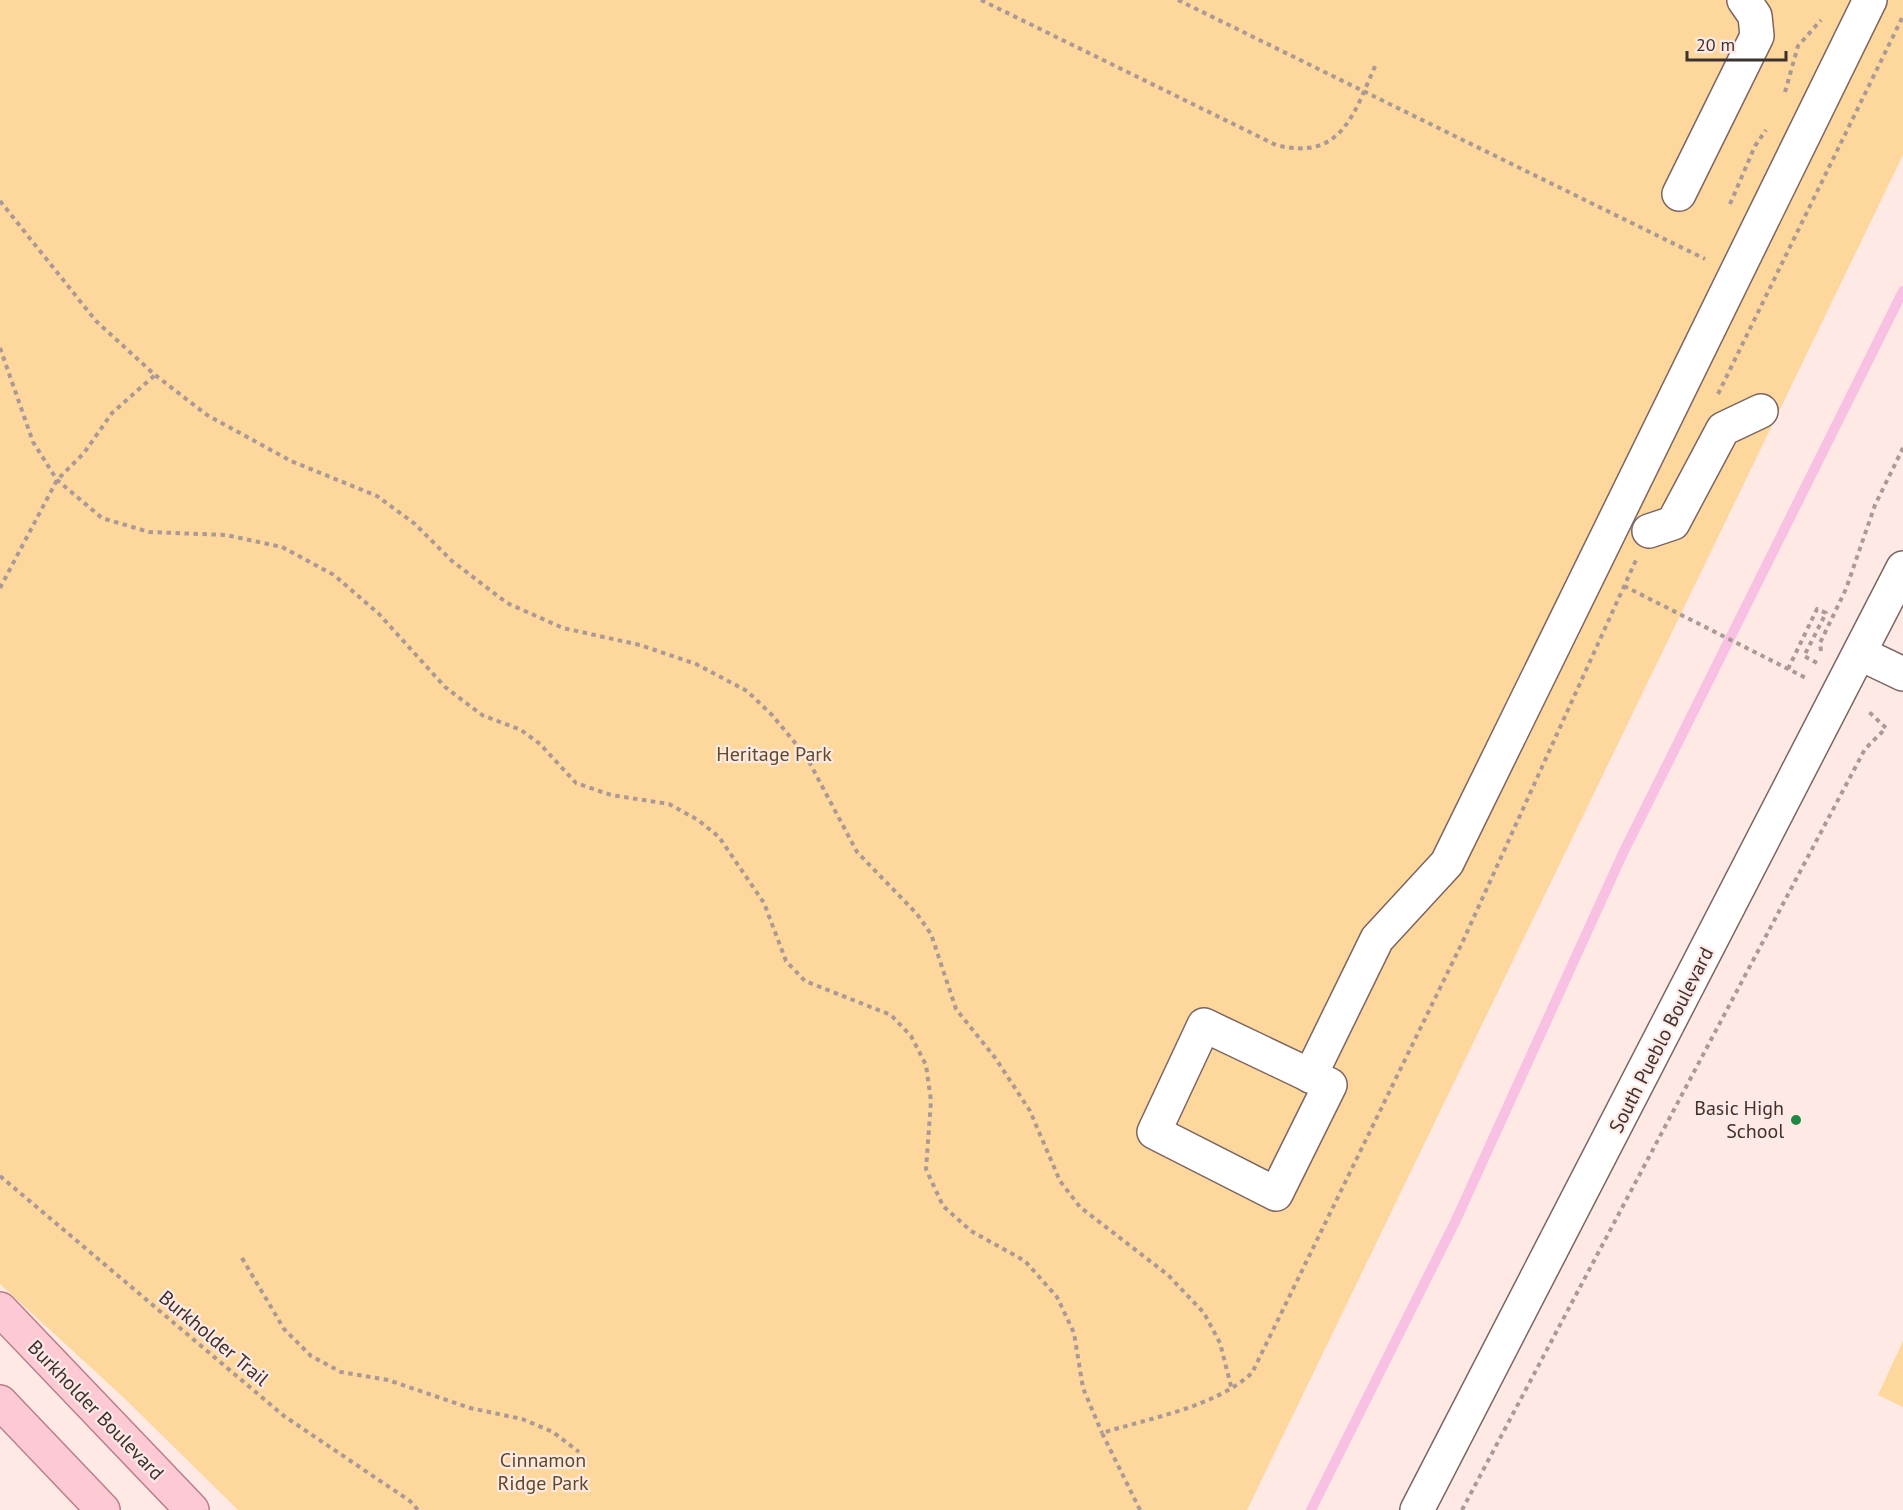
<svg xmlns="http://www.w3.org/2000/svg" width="1903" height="1510" font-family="'PT Sans',sans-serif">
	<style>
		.park { fill: #fed79d }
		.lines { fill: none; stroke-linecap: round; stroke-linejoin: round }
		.stream { stroke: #f8c0e2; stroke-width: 10 }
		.minor-casing { stroke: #7c6561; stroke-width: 36 }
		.major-casing { stroke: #b97d88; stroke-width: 36 }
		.path { stroke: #aa9996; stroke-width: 4; stroke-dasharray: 4.5 4.5; stroke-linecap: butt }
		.minor { stroke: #fff; stroke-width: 33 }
		.major { stroke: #fdc9d4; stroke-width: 33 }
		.poi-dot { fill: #1d8940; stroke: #ffe9e5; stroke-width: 2 }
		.labels { text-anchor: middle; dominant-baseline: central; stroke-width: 4.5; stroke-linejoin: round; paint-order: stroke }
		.park-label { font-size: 20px; fill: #614923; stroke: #ffe9e5 }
		.street-label { font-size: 20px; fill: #3c3230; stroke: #ffe9e5 }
		.poi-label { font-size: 20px; fill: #3c3230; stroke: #ffe9e5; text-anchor: end }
	</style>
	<rect width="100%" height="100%" fill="#ffe9e5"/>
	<!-- park -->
	<g class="park">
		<path d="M 0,0 L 1903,0 L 1903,155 L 1247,1510 L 238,1510 L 123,1397 L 0,1284 Z"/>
		<path d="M 1903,1341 L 1903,1407 L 1878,1395 Z"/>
	</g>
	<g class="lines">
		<!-- stream -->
		<path class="stream" d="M 1311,1510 L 1456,1220 L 1623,853 L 1903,291"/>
		<!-- minor casing -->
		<g class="minor-casing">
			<g id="minor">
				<path d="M 1679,194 L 1757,36 L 1755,16 L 1744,0"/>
				<path d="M 1649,531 L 1673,523 L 1723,429 L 1761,411"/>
				<path d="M 1861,654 L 1903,674"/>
				<path d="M 1204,1025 L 1330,1085 L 1276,1194 L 1154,1132 Z"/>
				<path d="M 1310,1076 L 1377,939 L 1447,863 L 1870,0"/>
				<path d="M 1417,1510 L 1903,568"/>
			</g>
		</g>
		<!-- major casing -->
		<g class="major-casing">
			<g id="major">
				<path d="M 0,1309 L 192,1510"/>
				<path d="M 0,1402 L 103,1510"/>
			</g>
		</g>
		<!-- path -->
		<g class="path">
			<path d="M 981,0 L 1276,145 C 1343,162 1354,112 1377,62"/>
			<path d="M 1178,0 L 1705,259"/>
			<path d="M 1785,92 L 1798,46 L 1821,20"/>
			<path d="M 0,201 L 96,321 L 155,375 L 207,415 L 291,461 L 377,496 L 415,524 L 452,561 L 507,603 L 563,628 L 640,645 L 696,664 L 747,691 L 772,715 L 806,756 L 857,852 L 917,914 L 931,934 L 956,1009 L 996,1059 L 1030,1111 L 1060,1181 L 1080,1207 L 1168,1275 L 1204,1313 L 1220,1343 L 1232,1390"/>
			<path d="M 1730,204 L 1755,146 L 1766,130"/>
			<path d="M 0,348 L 33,442 L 57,480 L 102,518 L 149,532 L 226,535 L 282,547 L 334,575 L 379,614 L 445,687 L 482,715 L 521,730 L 540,744 L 576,783 L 611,795 L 669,804 L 698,820 L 719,837 L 764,903 L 786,961 L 805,981 L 891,1015 L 911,1036 L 926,1065 L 931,1101 L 926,1169 L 943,1206 L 971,1231 L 1025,1261 L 1057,1297 L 1074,1333 L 1083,1388 L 1102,1433"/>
			<path d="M 1718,394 L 1903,16"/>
			<path d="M 1624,586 L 1808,679"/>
			<path d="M 0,588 L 57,480 L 84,453 L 112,413 L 155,375"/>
			<path d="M 1821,651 L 1820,643 L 1846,589 L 1875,505 L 1903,448"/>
			<path d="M 1788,669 L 1817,609 L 1826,613 L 1804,656 L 1817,663"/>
			<path d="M 0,1176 L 284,1416 L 410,1501 L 418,1510"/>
			<path d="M 242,1258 L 284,1329 L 311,1356 L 341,1372 L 388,1380 L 470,1408 L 522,1419 L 553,1432 L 579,1452"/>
			<path d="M 1140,1510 L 1102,1433 C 1150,1418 1215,1407 1252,1373 L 1463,941 L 1636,560"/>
			<path d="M 1462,1510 L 1865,749 L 1886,728 L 1867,710"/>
		</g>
		<!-- minor -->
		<use href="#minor" class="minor"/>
		<!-- major -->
		<use href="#major" class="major"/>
	</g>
	<!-- markers -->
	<circle class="poi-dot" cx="1796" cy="1120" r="6"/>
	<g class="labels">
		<!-- park labels -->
		<g class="park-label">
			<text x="774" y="754">Heritage Park</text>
			<text x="543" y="1460">Cinnamon<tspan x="543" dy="23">Ridge Park</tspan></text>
		</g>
		<!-- street labels -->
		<g class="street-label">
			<text transform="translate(1661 1040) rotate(-63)">South Pueblo Boulevard</text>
			<text transform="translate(214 1338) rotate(40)">Burkholder Trail</text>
			<text transform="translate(96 1410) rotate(46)">Burkholder Boulevard</text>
		</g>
		<!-- poi labels -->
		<g class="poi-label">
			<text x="1784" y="1108">Basic High<tspan x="1784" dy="23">School</tspan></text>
		</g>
	</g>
	<!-- scale -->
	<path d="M1687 51v9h99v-9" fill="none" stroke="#3c3230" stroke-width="3"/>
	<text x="1696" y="51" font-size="18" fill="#3c3230" stroke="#ffe9e5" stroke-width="4.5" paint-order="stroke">20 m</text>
</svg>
